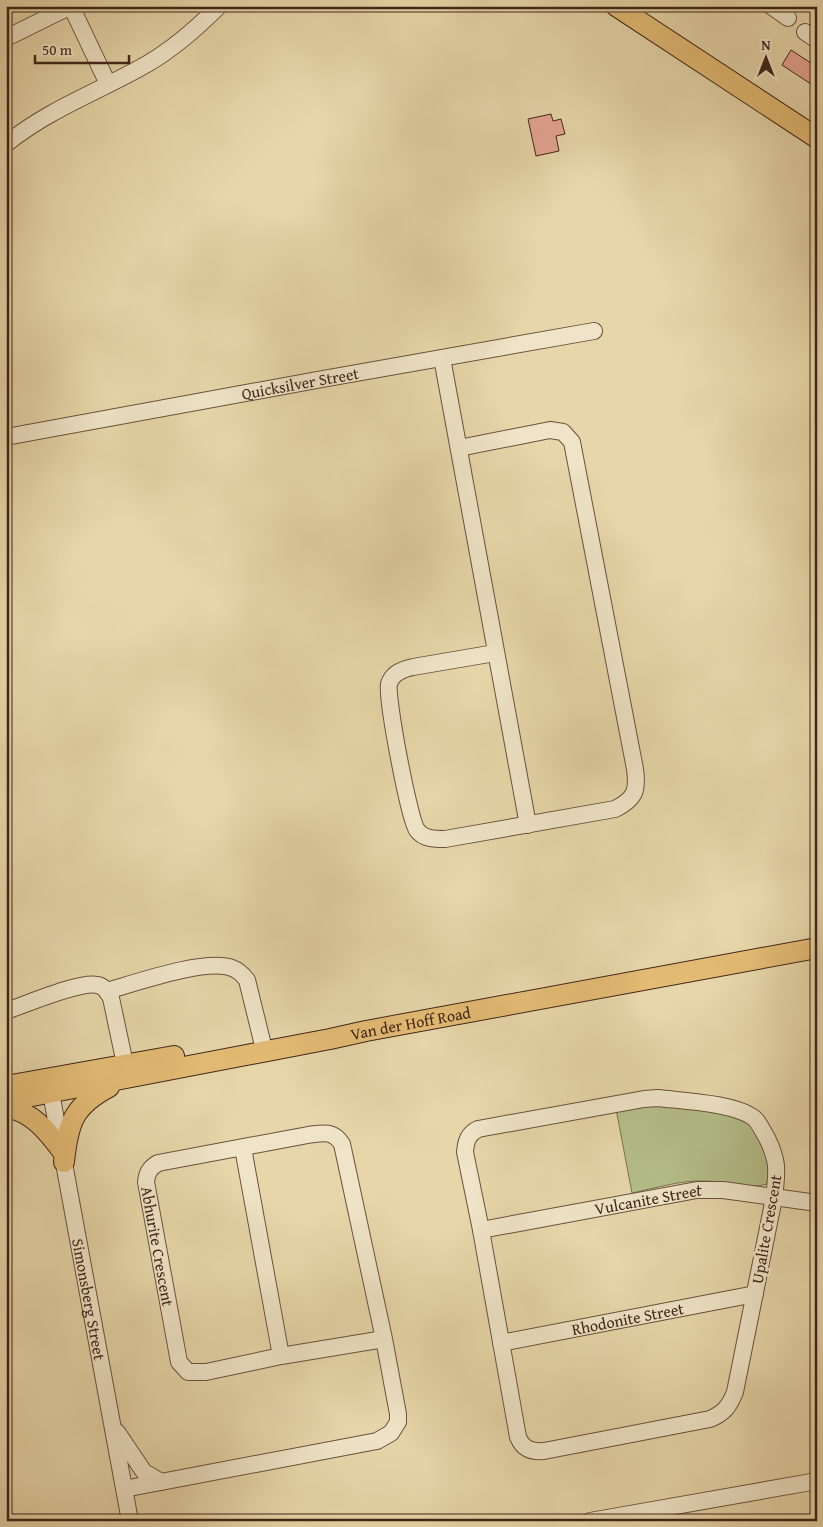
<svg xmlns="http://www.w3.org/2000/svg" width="823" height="1527" font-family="'Gentium Book Plus',serif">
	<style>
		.green { fill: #b4be89; stroke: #7a7251 }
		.building { fill: #e4a391; stroke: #402519 }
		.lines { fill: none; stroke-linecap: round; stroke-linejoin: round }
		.minor-casing { stroke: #6a513d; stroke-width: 18 }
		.major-casing { stroke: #402519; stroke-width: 22 }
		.minor { stroke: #efe4c7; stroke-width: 16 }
		.major { stroke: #e3bb74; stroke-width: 20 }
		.labels { text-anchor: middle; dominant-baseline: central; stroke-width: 5; stroke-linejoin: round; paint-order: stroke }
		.street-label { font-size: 16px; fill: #402519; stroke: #efe4c7 }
	</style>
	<rect width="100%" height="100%" fill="#e6d6a9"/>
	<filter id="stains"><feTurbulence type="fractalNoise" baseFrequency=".004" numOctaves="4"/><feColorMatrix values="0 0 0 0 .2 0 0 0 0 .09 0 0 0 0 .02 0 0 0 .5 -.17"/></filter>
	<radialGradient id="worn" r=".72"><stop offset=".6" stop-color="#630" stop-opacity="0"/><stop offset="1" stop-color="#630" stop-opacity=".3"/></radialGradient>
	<!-- green -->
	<path class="green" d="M 646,1102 L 708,1107 L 752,1122 C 763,1140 778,1163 767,1184 C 748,1190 725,1181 705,1181 C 681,1180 656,1188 632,1193 L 616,1109 Z"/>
	<!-- building -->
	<g class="building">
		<path d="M 791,50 L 817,67 L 817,88 L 782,65 Z"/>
		<path d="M 551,114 L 553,121 L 561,119 L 565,134 L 556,136 L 559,151 L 536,156 L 528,119 Z"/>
	</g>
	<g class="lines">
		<!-- minor casing -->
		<g class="minor-casing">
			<g id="minor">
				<path d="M 71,6 L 108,84"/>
				<path d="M 771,6 L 788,18"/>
				<path d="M 805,32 L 817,40"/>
				<path d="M 6,38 L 71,6"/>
				<path d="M 6,144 C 49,109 100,91 147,64 C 173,49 198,27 219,6"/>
				<path d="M 442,358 L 528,825"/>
				<path id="s1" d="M 6,437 L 317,380 L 594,331"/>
				<path d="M 459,448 L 550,430 L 563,432 L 572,442 L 635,769 C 638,791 635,799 615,809 L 445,839 C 435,839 423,839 417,830 C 409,819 386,697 389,684 C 392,673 403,669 413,667 L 495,653"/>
				<path d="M 107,991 C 135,983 206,958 232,968 C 238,970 243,975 247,980 L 262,1041"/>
				<path d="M 6,1011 C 25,1005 79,981 97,985 C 104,986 107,991 111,998 L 125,1064"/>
				<path id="s2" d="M 49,1082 L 130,1521"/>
				<path d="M 658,1098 C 682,1101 737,1103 755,1119 C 760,1124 763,1132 767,1138 C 779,1163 777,1171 774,1198 L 735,1392 C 729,1407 724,1413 710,1419 L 544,1451 C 531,1452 523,1449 518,1437 L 481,1230 L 465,1152 C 466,1141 468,1134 478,1129 L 644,1099 Z"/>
				<path d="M 243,1148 L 281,1356"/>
				<path id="s3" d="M 481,1230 L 697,1190 L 723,1190 L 817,1203"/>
				<path id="s4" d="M 501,1343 L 755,1294"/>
				<path d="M 117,1432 L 144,1472 L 161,1482"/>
				<path id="s5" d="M 124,1489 L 377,1441 L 391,1433 L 398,1422 L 398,1414 L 384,1339 L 342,1144 C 333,1130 323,1133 308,1135 L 158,1163 C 150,1168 147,1172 146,1182 L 179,1362 L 188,1372 L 206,1372 L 281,1356 L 384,1339"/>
				<path d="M 590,1521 L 817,1481"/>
			</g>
		</g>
		<!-- major casing -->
		<g class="major-casing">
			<g id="major">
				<path d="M 616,6 L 817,138"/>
				<path d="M 6,1086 L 174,1056"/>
				<path id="s6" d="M 6,1101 L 330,1039 L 366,1031 L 817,948"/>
				<path d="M 6,1107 C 33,1112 48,1132 63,1152"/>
				<path d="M 64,1162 C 68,1123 73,1106 109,1087"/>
			</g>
		</g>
		<!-- minor -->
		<use href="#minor" class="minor"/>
		<!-- major -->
		<use href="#major" class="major"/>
	</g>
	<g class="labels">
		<!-- street labels -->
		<g class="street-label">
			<text stroke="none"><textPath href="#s1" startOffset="299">Quicksilver Street</textPath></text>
			<text stroke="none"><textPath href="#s6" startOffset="412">Van der Hoff Road</textPath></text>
			<text stroke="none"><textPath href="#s3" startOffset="170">Vulcanite Street</textPath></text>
			<text transform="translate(766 1229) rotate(-80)">Upalite Crescent</text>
			<text stroke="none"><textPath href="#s5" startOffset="850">Abhurite Crescent</textPath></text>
			<text stroke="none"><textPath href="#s2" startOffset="221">Simonsberg Street</textPath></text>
			<text stroke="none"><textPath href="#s4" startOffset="129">Rhodonite Street</textPath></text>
		</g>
	</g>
	<!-- margin -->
	<rect width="823" height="1527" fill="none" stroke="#e6d6a9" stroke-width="25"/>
	<rect x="8" y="8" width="808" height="1512" fill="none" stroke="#402519" stroke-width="2.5"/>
	<rect x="12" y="12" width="798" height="1502" fill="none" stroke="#402519"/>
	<!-- north arrow -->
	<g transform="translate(766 58)" stroke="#efe4c7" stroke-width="4" paint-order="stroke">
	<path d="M0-4L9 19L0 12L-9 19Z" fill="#402519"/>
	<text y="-8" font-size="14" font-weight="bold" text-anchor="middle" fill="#402519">N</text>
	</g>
	<!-- scale -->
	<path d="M35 55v8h94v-8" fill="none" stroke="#402519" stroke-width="2.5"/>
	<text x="42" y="55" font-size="15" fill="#402519" stroke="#efe4c7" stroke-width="4" paint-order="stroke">50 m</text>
	<rect width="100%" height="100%" filter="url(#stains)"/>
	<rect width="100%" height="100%" fill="url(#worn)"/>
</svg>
